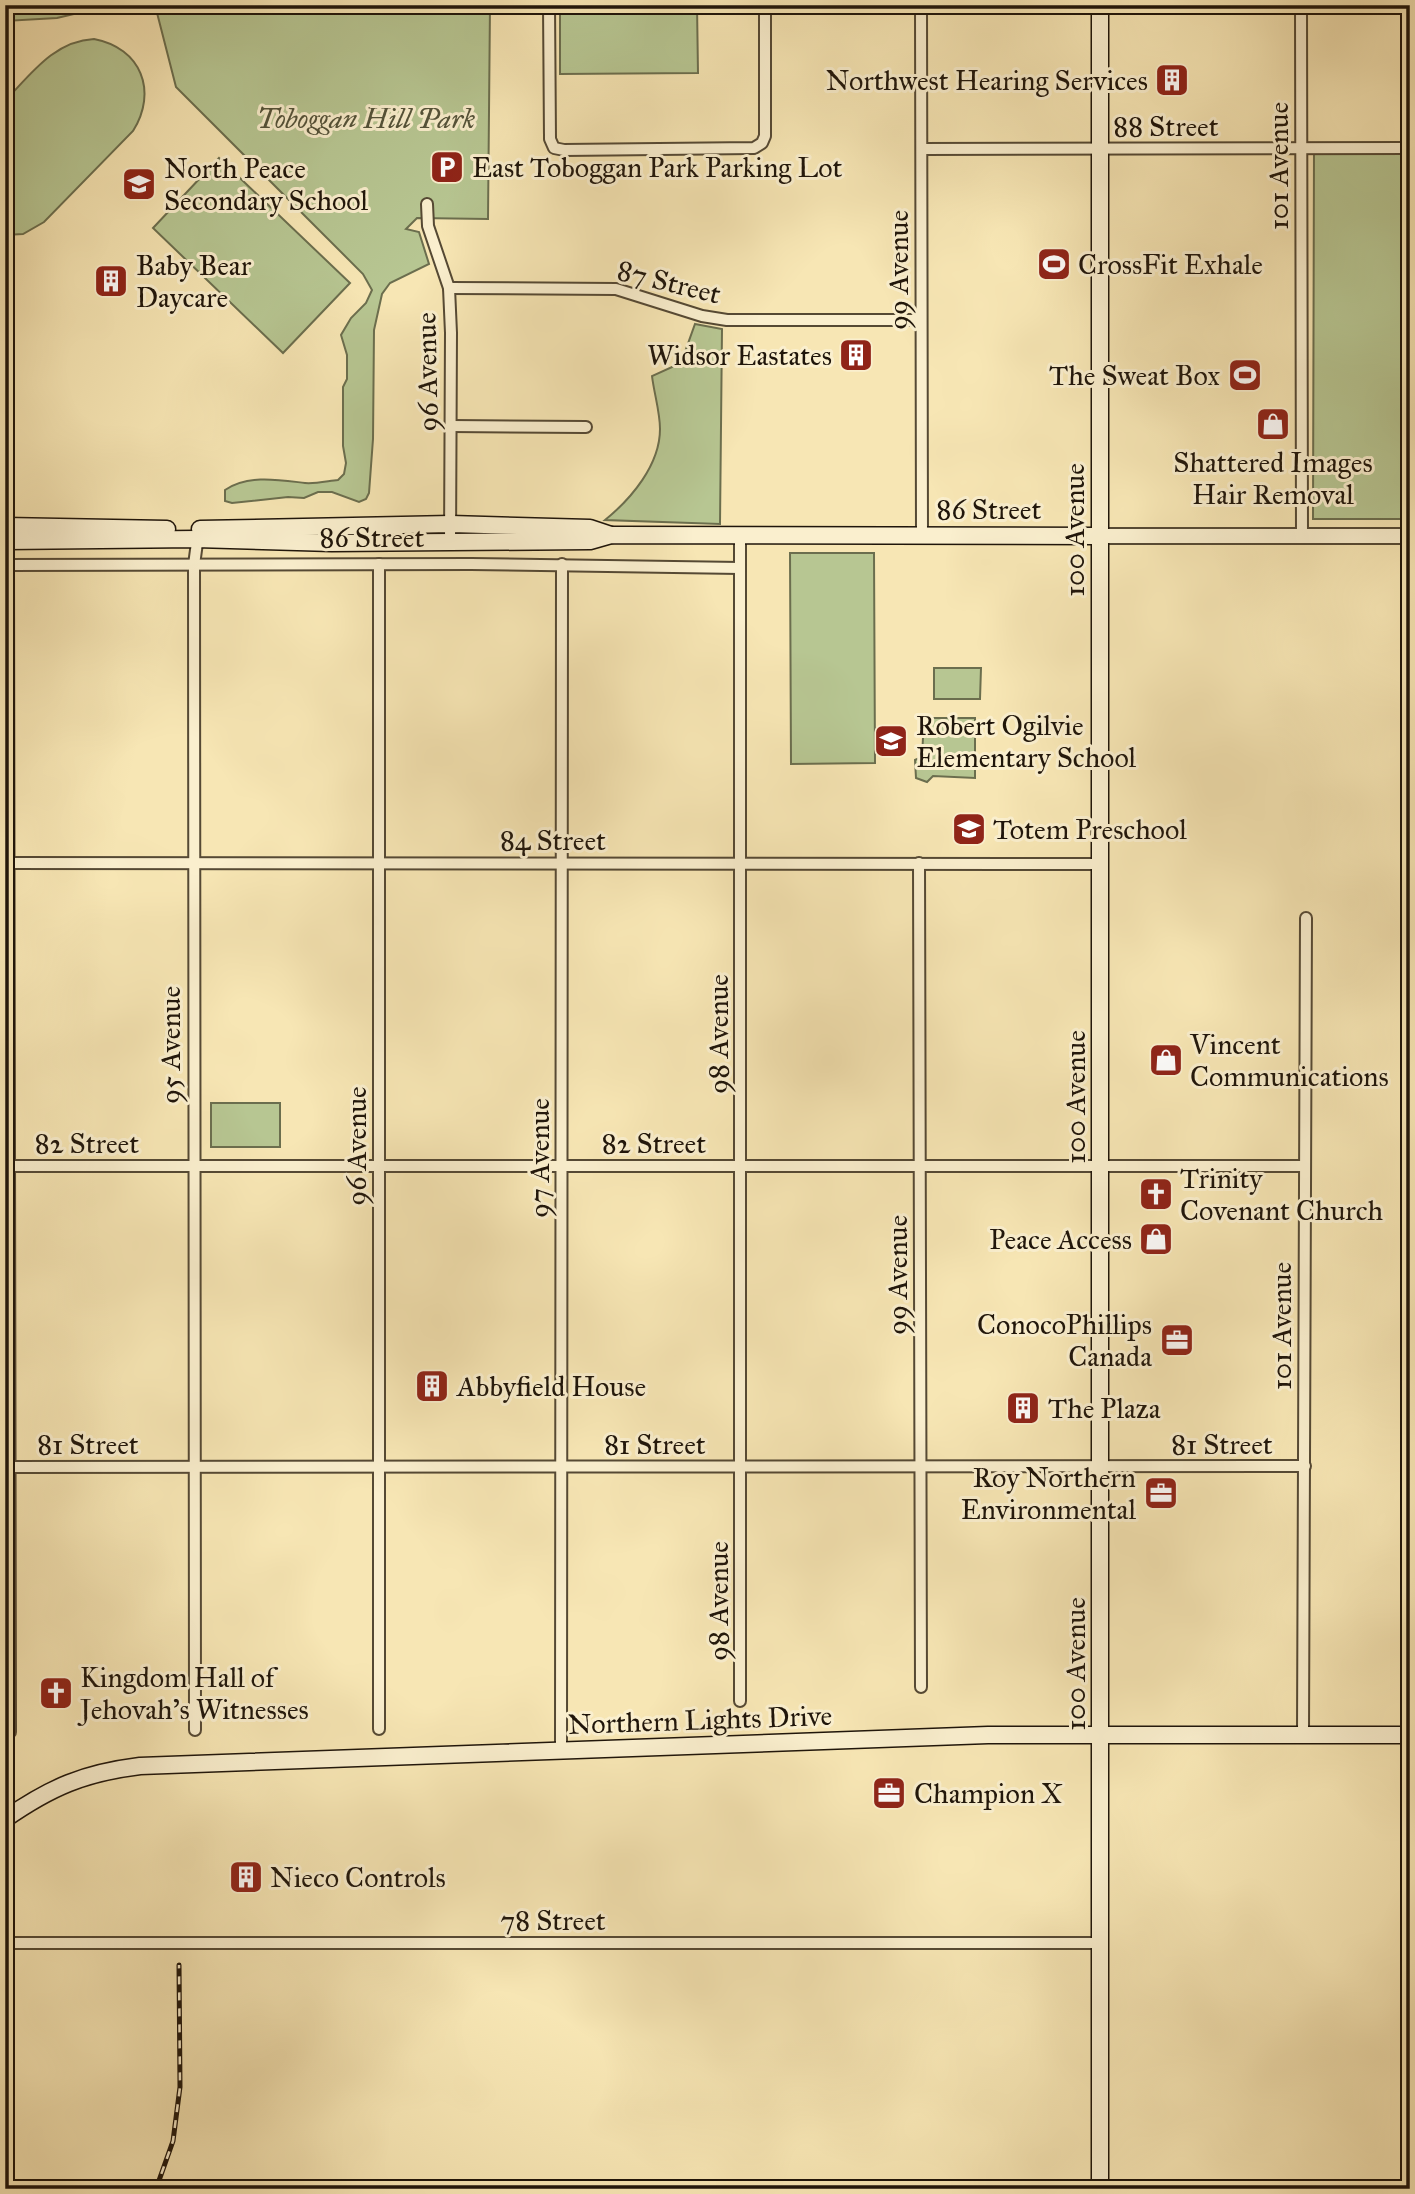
<svg xmlns="http://www.w3.org/2000/svg" width="1415" height="2194" font-family="'IM FELL Great Primer',serif">
	<style>
		.green { fill: #b7c692; stroke: #6b6e4e; stroke-width: 2 }
		.lines { fill: none; stroke-linecap: round; stroke-linejoin: round }
		.minor-casing { stroke: #554934; stroke-width: 14 }
		.tertiary-casing { stroke: #554934; stroke-width: 18 }
		.secondary-casing { stroke: #1f150a; stroke-width: 19 }
		.minor { stroke: #faefce; stroke-width: 10 }
		.tertiary { stroke: #faefce; stroke-width: 14 }
		.secondary { stroke: #faefce; stroke-width: 16 }
		.rail-casing { stroke: #1f150a; stroke-width: 5 }
		.rail { stroke: #faefce; stroke-width: 2.5; stroke-dasharray: 8; stroke-linecap: butt }
		.labels { text-anchor: middle; dominant-baseline: central; stroke-width: 6; stroke-linejoin: round; paint-order: stroke }
		.poi-label { font-size: 28px; fill: #1f150a; stroke: #faefce; text-anchor: start }
		.park-label { font-size: 28px; font-style: italic; fill: #54533a; stroke: #faefce }
		.street-label { font-size: 28px; fill: #1f150a; stroke: #faefce }
	</style>
	<rect width="100%" height="100%" fill="#f7e6b4"/>
	<filter id="stains"><feTurbulence type="fractalNoise" baseFrequency=".00286" numOctaves="4"/><feColorMatrix values="0 0 0 0 .2 0 0 0 0 .09 0 0 0 0 .02 0 0 0 .5 -.17"/></filter>
	<radialGradient id="worn" r=".72"><stop offset=".6" stop-color="#630" stop-opacity="0"/><stop offset="1" stop-color="#630" stop-opacity=".3"/></radialGradient>
	<!-- green -->
	<g class="green">
		<path d="M 5,5 L 112,5 L 57,18 L 5,21 Z"/>
		<path d="M 155,5 L 490,5 L 488,219 L 417,218 L 406,229 L 419,232 L 429,264 L 390,283 L 382,294 L 374,330 L 373,439 L 369,493 L 366,499 L 359,502 L 332,492 L 318,492 L 304,498 L 288,497 L 232,503 L 225,501 L 225,490 C 248,474 280,480 305,483 C 315,484 328,481 338,480 L 344,474 L 346,463 L 343,446 L 343,387 L 347,379 L 347,355 L 341,335 L 351,318 L 366,303 L 372,290 L 363,274 L 176,87 Z"/>
		<path d="M 560,5 L 697,5 L 698,73 L 560,74 Z"/>
		<path d="M 94,39 C 141,48 158,91 133,131 L 44,222 L 23,234 L 5,235 L 5,101 C 31,74 54,41 94,39 Z"/>
		<path d="M 1314,150 L 1410,150 L 1410,519 L 1313,519 Z"/>
		<path d="M 219,158 L 350,283 L 283,353 L 153,228 Z"/>
		<path d="M 695,324 L 722,329 L 720,524 L 605,520 C 631,499 660,465 660,429 C 660,412 654,393 652,376 L 681,363 Z"/>
		<path d="M 790,553 L 874,553 L 875,763 L 791,764 Z"/>
		<path d="M 934,668 L 981,668 L 980,699 L 934,699 Z"/>
		<path d="M 924,718 L 975,718 L 975,778 L 933,776 L 927,782 L 916,778 L 915,760 L 922,757 Z"/>
		<rect x="211" y="1103" width="69" height="44"/>
	</g>
	<g class="lines">
		<!-- minor casing -->
		<g class="minor-casing">
			<g id="minor">
				<path d="M 549,5 L 550,139 L 554,148 L 564,150 L 754,148 L 762,143 L 765,136 L 765,5"/>
				<path d="M 921,5 L 922,535"/>
				<path d="M 1301,5 L 1302,536"/>
				<path d="M 922,149 L 1410,148"/>
				<path d="M 427,204 L 428,226 L 449,288 L 451,333 L 450,543"/>
				<path d="M 449,288 L 616,289 L 702,316 L 727,320 L 921,320"/>
				<path d="M 451,426 L 586,427"/>
				<path d="M 740,535 L 740,1701"/>
				<path d="M 379,564 L 379,1729"/>
				<path d="M 5,565 L 471,564 L 740,568"/>
				<path d="M 8,565 L 10,1732"/>
				<path d="M 5,863 L 1101,864"/>
				<path d="M 919,863 L 921,1687"/>
				<path d="M 5,1166 L 1303,1166"/>
				<path d="M 5,1467 L 1305,1466"/>
				<path d="M 195,1730 L 194,565 L 198,535"/>
				<path d="M 1303,1733 L 1306,918"/>
				<path d="M 561,1752 L 562,564"/>
				<path d="M 5,1943 L 1100,1943"/>
			</g>
		</g>
		<!-- tertiary casing -->
		<g class="tertiary-casing">
			<path id="tertiary" d="M 1100,536 L 1410,536"/>
		</g>
		<!-- secondary casing -->
		<g class="secondary-casing">
			<g id="secondary">
				<path d="M 1100,5 L 1100,2189"/>
				<path d="M 5,526 L 167,529"/>
				<path d="M 200,529 L 451,524 L 590,528 L 611,535"/>
				<path d="M 5,541 L 196,539 L 332,543 L 590,541 L 611,535 L 1100,536"/>
				<path d="M 5,1819 C 51,1787 84,1773 140,1766 L 988,1735 L 1410,1735"/>
			</g>
		</g>
		<!-- minor -->
		<use href="#minor" class="minor"/>
		<!-- tertiary -->
		<use href="#tertiary" class="tertiary"/>
		<!-- secondary -->
		<use href="#secondary" class="secondary"/>
		<!-- rail casing -->
		<g class="rail-casing">
			<path id="rail" d="M 156,2189 L 173,2141 L 180,2087 L 179,1965"/>
		</g>
		<!-- rail -->
		<use href="#rail" class="rail"/>
	</g>
	<!-- icons -->
	<defs>
		<g id="building-square" transform="scale(1.75)"><rect x="-9" y="-9" width="18" height="18" rx="4" fill="#8f2418" stroke="#faefce"/><path d="M-4-6H4V6H1V3H-1V6H-4ZM-2.5-4.3h1.7v1.8h-1.7ZM.8-4.3h1.7v1.8H.8ZM-2.5-1h1.7V.8h-1.7ZM.8-1h1.7V.8H.8Z" fill="#fff"/></g>
		<g id="parking-square" transform="scale(1.75)"><rect x="-9" y="-9" width="18" height="18" rx="4" fill="#8f2418" stroke="#faefce"/><path d="M-3.5-5.5H1a3.5 3.5 0 0 1 0 7H-1V5.5H-3.5ZM-1-3.4V-.6H.8a1.4 1.4 0 0 0 0-2.8Z" fill="#fff"/></g>
		<g id="school-square" transform="scale(1.75)"><rect x="-9" y="-9" width="18" height="18" rx="4" fill="#8f2418" stroke="#faefce"/><path d="M0-5L7-2L0 1L-7-2ZM-4 1L0 2.5L4 1V4Q0 6-4 4Z" fill="#fff"/></g>
		<g id="stadium-square" transform="scale(1.75)"><rect x="-9" y="-9" width="18" height="18" rx="4" fill="#8f2418" stroke="#faefce"/><path d="M0-5a6.5 5 0 1 0 0 10a6.5 5 0 1 0 0-10ZM-3.5-1.8h7v3.6h-7Z" fill="#fff"/></g>
		<g id="shop-square" transform="scale(1.75)"><rect x="-9" y="-9" width="18" height="18" rx="4" fill="#8f2418" stroke="#faefce"/><path d="M-5-2.5h2.3a2.7 3.5 0 0 1 5.4 0H5L5.5 6h-11ZM-1.5-2.5h3a1.5 2.3 0 0 0-3 0Z" fill="#fff"/></g>
		<g id="church-square" transform="scale(1.75)"><rect x="-9" y="-9" width="18" height="18" rx="4" fill="#8f2418" stroke="#faefce"/><path d="M-1.2-6h2.4v3.5h3.3v2.4h-3.3V6h-2.4V-.1h-3.3v-2.4h3.3Z" fill="#fff"/></g>
		<g id="office-square" transform="scale(1.75)"><rect x="-9" y="-9" width="18" height="18" rx="4" fill="#8f2418" stroke="#faefce"/><path d="M-6-3h4V-5.5h4V-3h4V5H-6ZM-1-4.5V-3h2v-1.5ZM-6 0V1H6V0Z" fill="#fff"/></g>
	</defs>
	<g fill-rule="evenodd">
		<use href="#building-square" x="1172" y="80"/>
		<use href="#parking-square" x="447" y="167"/>
		<use href="#school-square" x="139" y="184"/>
		<use href="#stadium-square" x="1054" y="264"/>
		<use href="#building-square" x="111" y="281"/>
		<use href="#building-square" x="856" y="355"/>
		<use href="#stadium-square" x="1245" y="375"/>
		<use href="#shop-square" x="1273" y="424"/>
		<use href="#school-square" x="891" y="741"/>
		<use href="#school-square" x="969" y="829"/>
		<use href="#shop-square" x="1166" y="1060"/>
		<use href="#church-square" x="1156" y="1194"/>
		<use href="#shop-square" x="1156" y="1239"/>
		<use href="#office-square" x="1177" y="1340"/>
		<use href="#building-square" x="432" y="1386"/>
		<use href="#building-square" x="1023" y="1408"/>
		<use href="#office-square" x="1161" y="1493"/>
		<use href="#church-square" x="56" y="1693"/>
		<use href="#office-square" x="889" y="1793"/>
		<use href="#building-square" x="246" y="1877"/>
	</g>
	<g class="labels">
		<!-- poi labels -->
		<g class="poi-label">
			<text x="1148" y="80" text-anchor="end">Northwest Hearing Services</text>
			<text x="472" y="167">East Toboggan Park Parking Lot</text>
			<text x="164" y="168">North Peace<tspan x="164" dy="32">Secondary School</tspan></text>
			<text x="1078" y="264">CrossFit Exhale</text>
			<text x="136" y="265">Baby Bear<tspan x="136" dy="32">Daycare</tspan></text>
			<text x="832" y="355" text-anchor="end">Widsor Eastates</text>
			<text x="1220" y="375" text-anchor="end">The Sweat Box</text>
			<text x="1273" y="462" text-anchor="middle">Shattered Images<tspan x="1273" dy="32">Hair Removal</tspan></text>
			<text x="916" y="725">Robert Ogilvie<tspan x="916" dy="32">Elementary School</tspan></text>
			<text x="993" y="829">Totem Preschool</text>
			<text x="1190" y="1044">Vincent<tspan x="1190" dy="32">Communications</tspan></text>
			<text x="1180" y="1178">Trinity<tspan x="1180" dy="32">Covenant Church</tspan></text>
			<text x="1132" y="1239" text-anchor="end">Peace Access</text>
			<text x="1152" y="1324" text-anchor="end">ConocoPhillips<tspan x="1152" dy="32">Canada</tspan></text>
			<text x="457" y="1386">Abbyfield House</text>
			<text x="1048" y="1408">The Plaza</text>
			<text x="1136" y="1477" text-anchor="end">Roy Northern<tspan x="1136" dy="32">Environmental</tspan></text>
			<text x="80" y="1677">Kingdom Hall of<tspan x="80" dy="32">Jehovah's Witnesses</tspan></text>
			<text x="914" y="1793">Champion X</text>
			<text x="270" y="1877">Nieco Controls</text>
		</g>
		<!-- park labels -->
		<g class="park-label">
			<text x="366" y="118">Toboggan Hill Park</text>
		</g>
		<!-- street labels -->
		<g class="street-label">
			<text x="1166" y="126">88 Street</text>
			<text transform="translate(1278 166) rotate(-90)">101 Avenue</text>
			<text transform="translate(898 270) rotate(-90)">99 Avenue</text>
			<text transform="translate(669 282) rotate(14)">87 Street</text>
			<text transform="translate(427 372) rotate(-91)">96 Avenue</text>
			<text x="989" y="509">86 Street</text>
			<text transform="translate(1074 530) rotate(-90)">100 Avenue</text>
			<text x="372" y="537">86 Street</text>
			<text x="553" y="840">84 Street</text>
			<text transform="translate(718 1034) rotate(-90)">98 Avenue</text>
			<text transform="translate(170 1045) rotate(-90)">95 Avenue</text>
			<text transform="translate(1075 1097) rotate(-90)">100 Avenue</text>
			<text x="87" y="1143">82 Street</text>
			<text x="654" y="1143">82 Street</text>
			<text transform="translate(356 1146) rotate(-90)">96 Avenue</text>
			<text transform="translate(539 1158) rotate(-90)">97 Avenue</text>
			<text transform="translate(897 1275) rotate(-90)">99 Avenue</text>
			<text transform="translate(1281 1326) rotate(-90)">101 Avenue</text>
			<text x="88" y="1444">81 Street</text>
			<text x="655" y="1444">81 Street</text>
			<text x="1222" y="1444">81 Street</text>
			<text transform="translate(718 1601) rotate(-90)">98 Avenue</text>
			<text transform="translate(1075 1664) rotate(-90)">100 Avenue</text>
			<text transform="translate(700 1720) rotate(-2)">Northern Lights Drive</text>
			<text x="553" y="1920">78 Street</text>
		</g>
	</g>
	<!-- margin -->
	<rect width="1415" height="2194" fill="none" stroke="#f7e6b4" stroke-width="28"/>
	<rect x="7" y="7" width="1401" height="2180" fill="none" stroke="#1f150a" stroke-width="3.5"/>
	<rect x="14" y="14" width="1387" height="2166" fill="none" stroke="#1f150a" stroke-width="2"/>
	<rect width="100%" height="100%" filter="url(#stains)"/>
	<rect width="100%" height="100%" fill="url(#worn)"/>
</svg>
